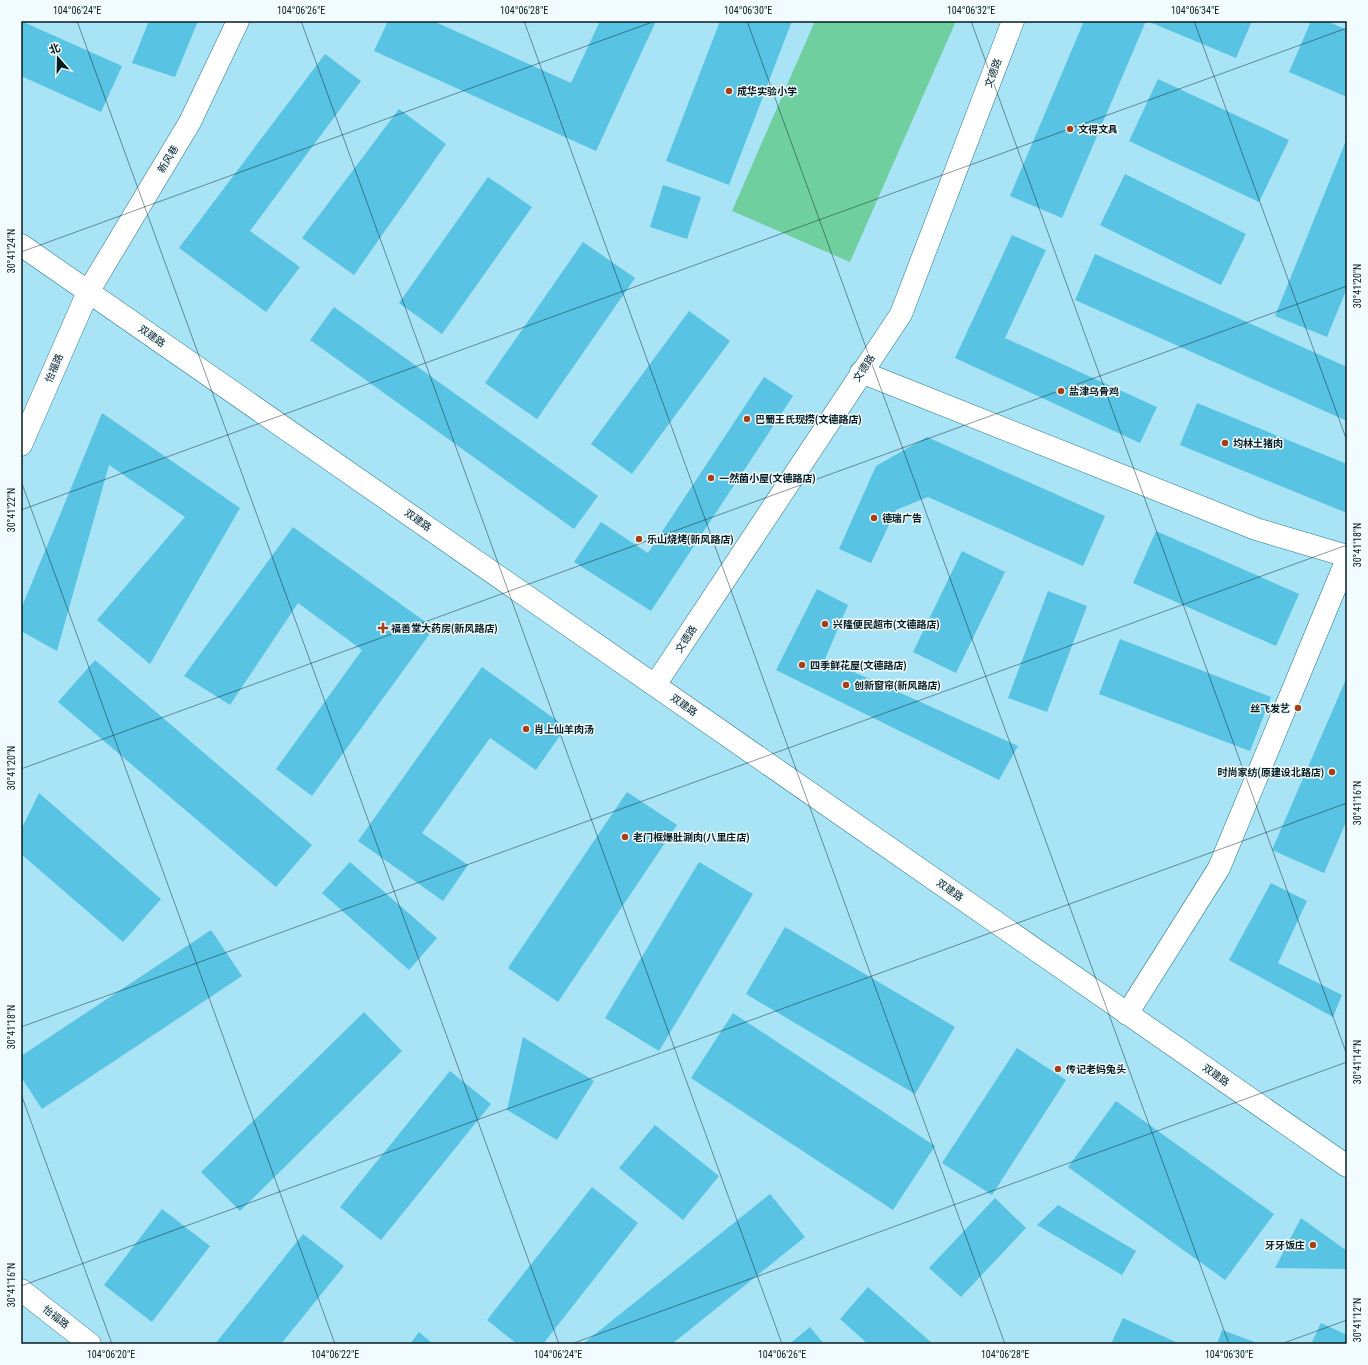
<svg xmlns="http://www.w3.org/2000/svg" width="1368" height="1365" font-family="'Roboto Condensed','Noto Sans SC',sans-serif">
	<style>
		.pitch { fill: #70cf9f }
		.building { fill: #58c3e3 }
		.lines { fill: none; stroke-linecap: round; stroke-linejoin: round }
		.minor-casing { stroke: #21778f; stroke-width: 23 }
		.minor { stroke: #fff; stroke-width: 22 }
		.ticks { fill: none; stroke: #051c23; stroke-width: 1; stroke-opacity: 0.45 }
		.poi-dot { fill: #a53f14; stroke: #f2fbfe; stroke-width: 1.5 }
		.labels { text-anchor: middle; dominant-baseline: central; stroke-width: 3; stroke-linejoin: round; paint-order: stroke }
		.street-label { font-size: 10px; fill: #051c23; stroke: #f2fbfe }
		.poi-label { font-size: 10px; font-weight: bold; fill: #051c23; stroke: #f2fbfe; text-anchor: start }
		.neatline { fill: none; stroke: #051c23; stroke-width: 1.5 }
		.ticks-label { font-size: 10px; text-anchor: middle; fill: #051c23 }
	</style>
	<rect width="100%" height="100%" fill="#a9e3f6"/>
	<!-- pitch -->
	<path class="pitch" d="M 815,21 L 956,21 L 850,262 L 732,211 Z"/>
	<!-- building -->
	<g class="building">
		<path d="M 21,21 L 122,66 L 101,112 L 21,76 Z"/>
		<path d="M 149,21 L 198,21 L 175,77 L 132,63 Z"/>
		<path d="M 388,21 L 433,21 L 571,83 L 600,21 L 656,21 L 596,151 L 374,51 Z"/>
		<path d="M 720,21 L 792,21 L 729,185 L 666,161 Z"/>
		<path d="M 1084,21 L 1146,21 L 1062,218 L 1010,196 Z"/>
		<path d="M 1147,21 L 1252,21 L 1236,58 Z"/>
		<path d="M 1311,21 L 1327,21 L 1347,30 L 1347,97 L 1289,72 Z"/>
		<path d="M 325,54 L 361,81 L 250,231 L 300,267 L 266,312 L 179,248 Z"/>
		<path d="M 1158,79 L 1289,140 L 1259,202 L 1129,141 Z"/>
		<path d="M 399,109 L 446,144 L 354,275 L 302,238 Z"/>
		<path d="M 1347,138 L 1347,288 L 1327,337 L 1275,316 Z"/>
		<path d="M 1125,174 L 1246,234 L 1221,285 L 1100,225 Z"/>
		<path d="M 488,177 L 532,207 L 442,334 L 399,303 Z"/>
		<path d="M 663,185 L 701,197 L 687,239 L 650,227 Z"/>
		<path d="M 1012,235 L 1046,250 L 1005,338 L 1157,407 L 1140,443 L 955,358 Z"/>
		<path d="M 583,242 L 635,278 L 537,419 L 485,383 Z"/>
		<path d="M 1095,254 L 1347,367 L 1347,421 L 1075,300 Z"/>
		<path d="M 334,307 L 598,496 L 574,529 L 310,340 Z"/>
		<path d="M 689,311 L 730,341 L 632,474 L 591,444 Z"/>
		<path d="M 764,377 L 793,396 L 651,611 L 574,562 L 601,522 L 648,553 Z"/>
		<path d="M 1197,403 L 1347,464 L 1347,513 L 1180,445 Z"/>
		<path d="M 102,413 L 240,508 L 150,664 L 97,620 L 185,517 L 109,465 L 57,651 L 21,631 L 21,609 Z"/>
		<path d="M 927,437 L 1105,516 L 1083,566 L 928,497 L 896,510 L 871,563 L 839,549 L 876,466 Z"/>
		<path d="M 293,527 L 434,628 L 312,796 L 276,769 L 362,650 L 298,603 L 230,705 L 184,676 Z"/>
		<path d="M 1156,531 L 1299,594 L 1276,646 L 1133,583 Z"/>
		<path d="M 962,551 L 1005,572 L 956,673 L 913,652 Z"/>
		<path d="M 817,589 L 848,605 L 825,659 L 1018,746 L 999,780 L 776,670 Z"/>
		<path d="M 1048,591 L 1087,606 L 1047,712 L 1008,698 Z"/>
		<path d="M 1120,639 L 1271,697 L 1250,751 L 1099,694 Z"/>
		<path d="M 95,660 L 312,845 L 276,887 L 58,702 Z"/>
		<path d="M 482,667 L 566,727 L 536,770 L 490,738 L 422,833 L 468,865 L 443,901 L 358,841 Z"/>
		<path d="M 1347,677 L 1347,820 L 1324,873 L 1272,850 Z"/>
		<path d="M 627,792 L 677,825 L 558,1002 L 508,968 Z"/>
		<path d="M 39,793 L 161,899 L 123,942 L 21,854 L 21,830 Z"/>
		<path d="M 350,862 L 437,938 L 409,970 L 322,893 Z"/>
		<path d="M 699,862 L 753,894 L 659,1051 L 605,1018 Z"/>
		<path d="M 1271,883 L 1307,901 L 1278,963 L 1342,995 L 1333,1017 L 1229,960 Z"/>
		<path d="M 785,927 L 955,1027 L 915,1094 L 746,994 Z"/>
		<path d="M 211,930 L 242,976 L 42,1109 L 21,1077 L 21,1056 Z"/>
		<path d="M 364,1012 L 402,1051 L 240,1211 L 201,1172 Z"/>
		<path d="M 733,1013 L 935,1146 L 893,1210 L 691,1078 Z"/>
		<path d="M 523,1037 L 594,1081 L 557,1140 L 507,1110 Z"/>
		<path d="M 1017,1048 L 1066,1080 L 992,1195 L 942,1163 Z"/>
		<path d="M 450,1071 L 491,1104 L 381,1240 L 340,1207 Z"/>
		<path d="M 1116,1101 L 1274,1214 L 1225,1280 L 1068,1167 Z"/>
		<path d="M 655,1125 L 719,1176 L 683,1220 L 619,1168 Z"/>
		<path d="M 592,1187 L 638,1223 L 543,1344 L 517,1344 L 487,1320 Z"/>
		<path d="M 770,1194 L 805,1237 L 672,1344 L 584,1343 Z"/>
		<path d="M 995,1198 L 1026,1228 L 961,1297 L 929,1268 Z"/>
		<path d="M 1058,1205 L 1136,1251 L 1122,1275 L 1037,1225 Z"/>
		<path d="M 162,1209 L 210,1246 L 152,1322 L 104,1285 Z"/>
		<path d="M 1301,1218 L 1347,1251 L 1347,1269 L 1275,1268 Z"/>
		<path d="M 303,1234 L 344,1266 L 281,1344 L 215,1344 Z"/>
		<path d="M 868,1287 L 933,1344 L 868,1344 L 840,1319 Z"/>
		<path d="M 1123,1318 L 1180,1344 L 1111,1344 Z"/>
		<path d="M 1321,1323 L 1347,1335 L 1347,1344 L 1311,1344 Z"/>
		<path d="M 810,1327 L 824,1344 L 789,1344 Z"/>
		<path d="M 1222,1330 L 1260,1344 L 1217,1344 Z"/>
		<path d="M 419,1332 L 433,1344 L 410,1344 Z"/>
	</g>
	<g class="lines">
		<!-- minor casing -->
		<g class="minor-casing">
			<g id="minor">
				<path d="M 21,245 L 1347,1166"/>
				<path d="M 861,372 L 1256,529 L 1347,556"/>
				<path d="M 21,445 L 88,292 L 190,122 L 238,21"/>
				<path d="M 655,685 L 901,314 L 1013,21"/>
				<path d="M 1127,1014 L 1219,868 L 1347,559"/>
				<path d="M 21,1290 L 90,1344"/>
			</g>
		</g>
		<!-- minor -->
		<use href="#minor" class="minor"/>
	</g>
	<!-- ticks -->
	<path class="ticks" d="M 77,21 L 559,1344M 301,21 L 782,1344M 524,21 L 1005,1344M 747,21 L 1229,1344M 971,21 L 1347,1055M 1194,21 L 1347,441M 21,252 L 655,21M 21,481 L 335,1344M 21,510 L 1347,28M 21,769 L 1347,286M 21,1027 L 1347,545M 21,1094 L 112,1344M 21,1286 L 1347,803M 571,1344 L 1347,1062M 1281,1344 L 1347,1320"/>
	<!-- markers -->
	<g class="poi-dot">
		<circle cx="729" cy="91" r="4"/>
		<circle cx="1070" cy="129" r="4"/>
		<circle cx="1061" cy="391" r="4"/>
		<circle cx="747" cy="419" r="4"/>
		<circle cx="1225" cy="443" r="4"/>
		<circle cx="711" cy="478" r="4"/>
		<circle cx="874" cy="518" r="4"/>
		<circle cx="639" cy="539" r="4"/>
		<circle cx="825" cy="624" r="4"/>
		<path d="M381 622h4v4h4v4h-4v4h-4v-4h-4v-4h4z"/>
		<circle cx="802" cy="665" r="4"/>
		<circle cx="846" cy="685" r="4"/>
		<circle cx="1298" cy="708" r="4"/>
		<circle cx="526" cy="729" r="4"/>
		<circle cx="1332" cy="772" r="4"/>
		<circle cx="625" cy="837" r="4"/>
		<circle cx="1058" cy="1069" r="4"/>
		<circle cx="1313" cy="1245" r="4"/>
	</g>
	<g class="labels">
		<!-- street labels -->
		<g class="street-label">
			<text transform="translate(993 73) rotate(-69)">文德路</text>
			<text transform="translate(168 159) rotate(-59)">新风巷</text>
			<text transform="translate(152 336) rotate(35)">双建路</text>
			<text transform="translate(54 368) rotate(-67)">怡福路</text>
			<text transform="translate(864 368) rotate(-56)">文德路</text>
			<text transform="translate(418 520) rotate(35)">双建路</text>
			<text transform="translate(686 639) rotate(-57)">文德路</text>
			<text transform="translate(684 705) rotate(35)">双建路</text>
			<text transform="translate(950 890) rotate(35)">双建路</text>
			<text transform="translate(1216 1075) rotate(35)">双建路</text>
			<text transform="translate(56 1317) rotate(38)">怡福路</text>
		</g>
		<!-- poi labels -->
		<g class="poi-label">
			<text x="737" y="91">成华实验小学</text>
			<text x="1078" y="129">文得文具</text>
			<text x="1069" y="391">盐津乌骨鸡</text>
			<text x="755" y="419">巴蜀王氏现捞(文德路店)</text>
			<text x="1233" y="443">均林土猪肉</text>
			<text x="719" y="478">一然菌小屋(文德路店)</text>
			<text x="882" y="518">德瑞广告</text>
			<text x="647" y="539">乐山烧烤(新风路店)</text>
			<text x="833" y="624">兴隆便民超市(文德路店)</text>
			<text x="391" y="628">福善堂大药房(新风路店)</text>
			<text x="810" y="665">四季鲜花屋(文德路店)</text>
			<text x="854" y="685">创新窗帘(新风路店)</text>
			<text x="1290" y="708" text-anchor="end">丝飞发艺</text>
			<text x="534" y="729">肖上仙羊肉汤</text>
			<text x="1324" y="772" text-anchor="end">时尚家纺(原建设北路店)</text>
			<text x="633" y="837">老门框爆肚涮肉(八里庄店)</text>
			<text x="1066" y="1069">传记老妈兔头</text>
			<text x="1305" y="1245" text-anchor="end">牙牙饭庄</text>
		</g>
	</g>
	<!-- border -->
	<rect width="1368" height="1365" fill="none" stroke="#f2fbfe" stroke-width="44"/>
	<!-- north arrow -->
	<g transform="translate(58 58) rotate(340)" stroke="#f2fbfe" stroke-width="3" paint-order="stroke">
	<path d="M0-3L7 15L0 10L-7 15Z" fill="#051c23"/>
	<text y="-6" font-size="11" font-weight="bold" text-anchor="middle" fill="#051c23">北</text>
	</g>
	<rect x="22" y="22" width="1324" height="1321" class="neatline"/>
	<g class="ticks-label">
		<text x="77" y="14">104°06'24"E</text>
		<text x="301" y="14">104°06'26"E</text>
		<text x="524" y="14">104°06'28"E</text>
		<text x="748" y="14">104°06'30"E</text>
		<text x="971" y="14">104°06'32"E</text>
		<text x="1195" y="14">104°06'34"E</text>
		<text transform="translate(11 251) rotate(-90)" y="4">30°41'24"N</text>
		<text transform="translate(1357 286) rotate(-90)" y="4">30°41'20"N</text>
		<text transform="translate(11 510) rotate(-90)" y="4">30°41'22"N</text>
		<text transform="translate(1357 545) rotate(-90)" y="4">30°41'18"N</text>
		<text transform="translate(11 768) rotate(-90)" y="4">30°41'20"N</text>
		<text transform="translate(1357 803) rotate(-90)" y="4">30°41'16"N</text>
		<text transform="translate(11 1027) rotate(-90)" y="4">30°41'18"N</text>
		<text transform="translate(1357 1062) rotate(-90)" y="4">30°41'14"N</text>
		<text transform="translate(11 1285) rotate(-90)" y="4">30°41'16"N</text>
		<text transform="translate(1357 1320) rotate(-90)" y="4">30°41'12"N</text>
		<text x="111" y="1358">104°06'20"E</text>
		<text x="335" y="1358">104°06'22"E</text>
		<text x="558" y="1358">104°06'24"E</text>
		<text x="782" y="1358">104°06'26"E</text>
		<text x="1005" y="1358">104°06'28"E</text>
		<text x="1229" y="1358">104°06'30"E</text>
	</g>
</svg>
